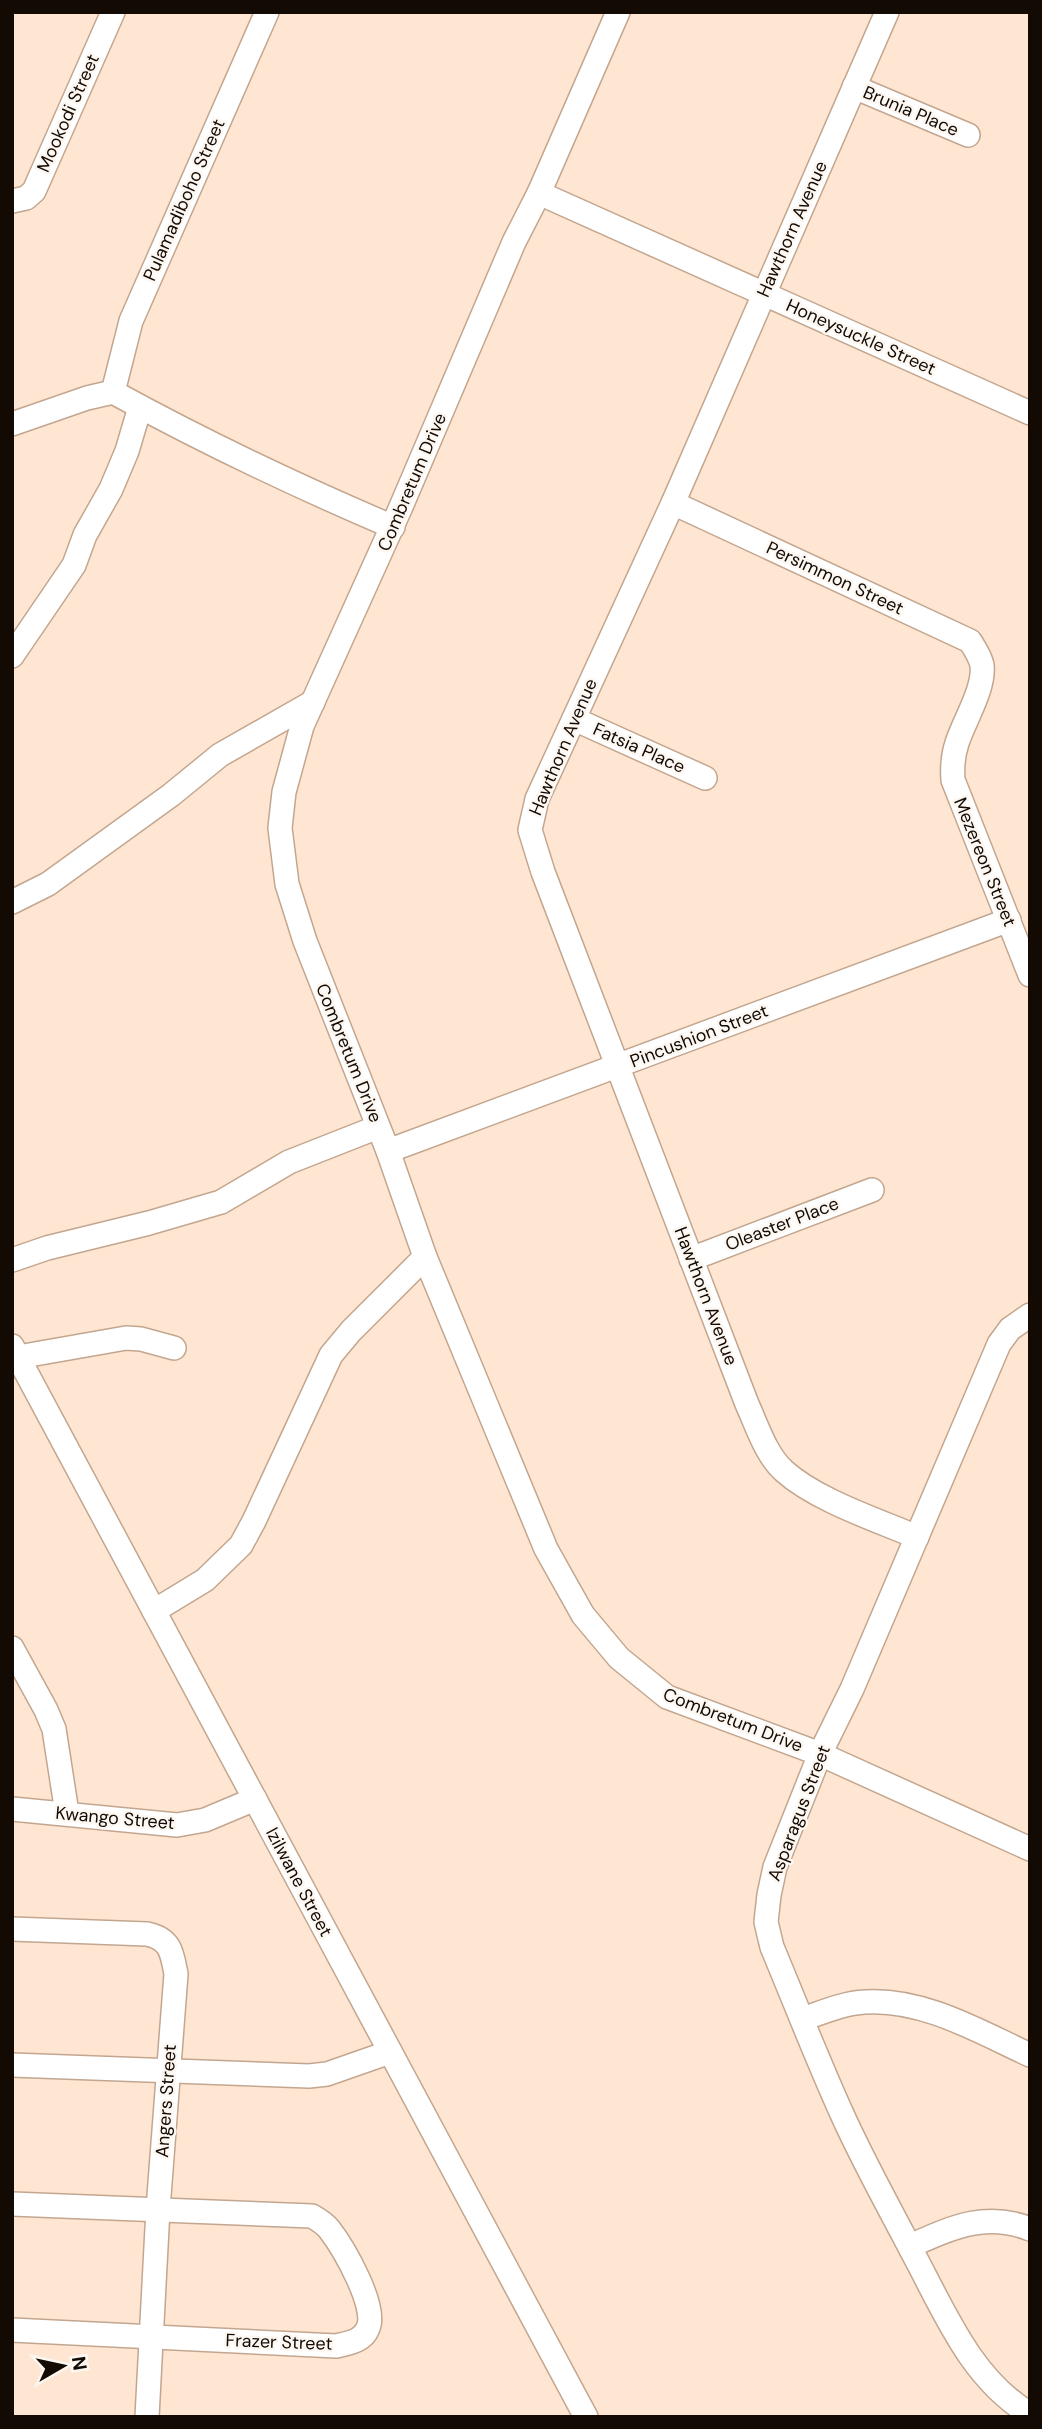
<svg xmlns="http://www.w3.org/2000/svg" width="1042" height="2429" font-family="'DM Sans',sans-serif">
	<style>
		.lines { fill: none; stroke-linecap: round; stroke-linejoin: round }
		.minor-casing { stroke: #c3a68f; stroke-width: 26 }
		.minor { stroke: #fff; stroke-width: 23 }
		.labels { text-anchor: middle; dominant-baseline: central; stroke-width: 5; stroke-linejoin: round; paint-order: stroke }
		.street-label { font-size: 18px; fill: #140a04; stroke: #fdf7f2 }
	</style>
	<rect width="100%" height="100%" fill="#fee6d2"/>
	<g class="lines">
		<!-- minor casing -->
		<g class="minor-casing">
			<g id="minor">
				<path d="M 618,12 L 539,193 L 514,242 L 400,509 L 302,726 L 284,792 L 280,828 L 287,884 L 305,941 L 388,1151 L 425,1257 L 546,1549 L 583,1615 L 619,1658 L 667,1697 L 820,1754 L 1030,1849"/>
				<path d="M 887,12 L 673,503 L 537,799 L 530,830 L 543,872 L 747,1404 C 757,1426 766,1455 784,1471 C 816,1500 877,1520 917,1537"/>
				<path d="M 854,87 L 968,135"/>
				<path d="M 539,193 L 1030,413"/>
				<path d="M 12,201 L 26,198 L 34,191 L 113,12"/>
				<path d="M 113,392 L 131,321 L 267,12"/>
				<path d="M 12,424 L 87,398 L 113,392 C 204,442 297,486 393,527"/>
				<path d="M 673,503 L 970,641 C 975,649 980,656 982,665 C 985,688 964,721 957,743 C 953,755 952,767 953,780 L 1030,975"/>
				<path d="M 12,656 L 74,565 L 85,535 L 111,489 L 127,451 L 140,407"/>
				<path d="M 574,719 L 705,778"/>
				<path d="M 12,902 L 48,884 L 171,795 L 220,755 L 313,702"/>
				<path d="M 388,1151 L 1009,920"/>
				<path d="M 691,1259 L 872,1190"/>
				<path d="M 12,1260 L 47,1248 L 149,1223 L 221,1202 L 289,1162 L 378,1127"/>
				<path d="M 1030,1315 L 1010,1329 L 999,1344 L 852,1689 L 820,1754 L 775,1867 L 769,1895 L 766,1922 L 772,1947 C 795,2002 817,2059 842,2114 C 864,2163 890,2209 915,2257 C 945,2313 972,2380 1030,2414"/>
				<path d="M 12,1346 L 586,2417"/>
				<path d="M 18,1357 L 126,1338 L 141,1339 L 174,1348"/>
				<path d="M 154,1611 L 205,1580 L 241,1545 L 254,1521 L 331,1355 L 351,1331 L 425,1257"/>
				<path d="M 12,1648 L 46,1710 L 54,1729 L 67,1813"/>
				<path d="M 12,1809 L 177,1825 L 205,1820 L 255,1799"/>
				<path d="M 12,1929 L 147,1934 C 171,1939 172,1953 176,1974 L 158,2209 L 147,2417"/>
				<path d="M 803,2019 C 823,2012 844,2003 865,2002 C 923,1998 980,2032 1030,2055"/>
				<path d="M 12,2065 L 309,2076 L 327,2074 L 390,2052"/>
				<path d="M 12,2204 L 312,2216 C 319,2220 324,2223 329,2229 C 343,2247 378,2307 368,2328 C 363,2341 349,2343 336,2346 L 12,2330"/>
				<path d="M 910,2246 C 951,2228 985,2211 1030,2229"/>
			</g>
		</g>
		<!-- minor -->
		<use href="#minor" class="minor"/>
	</g>
	<g class="labels">
		<!-- street labels -->
		<g class="street-label">
			<text transform="translate(911 111) rotate(23)">Brunia Place</text>
			<text transform="translate(68 113) rotate(-66)">Mookodi Street</text>
			<text transform="translate(184 200) rotate(-66)">Pulamadiboho Street</text>
			<text transform="translate(792 229) rotate(-66)">Hawthorn Avenue</text>
			<text transform="translate(861 337) rotate(24)">Honeysuckle Street</text>
			<text transform="translate(412 482) rotate(-67)">Combretum Drive</text>
			<text transform="translate(835 578) rotate(25)">Persimmon Street</text>
			<text transform="translate(563 747) rotate(-67)">Hawthorn Avenue</text>
			<text transform="translate(639 748) rotate(24)">Fatsia Place</text>
			<text transform="translate(985 862) rotate(68)">Mezereon Street</text>
			<text transform="translate(699 1036) rotate(-21)">Pincushion Street</text>
			<text transform="translate(349 1053) rotate(68)">Combretum Drive</text>
			<text transform="translate(782 1224) rotate(-21)">Oleaster Place</text>
			<text transform="translate(706 1296) rotate(69)">Hawthorn Avenue</text>
			<text transform="translate(733 1720) rotate(21)">Combretum Drive</text>
			<text transform="translate(799 1813) rotate(-69)">Asparagus Street</text>
			<text transform="translate(115 1818) rotate(5)">Kwango Street</text>
			<text transform="translate(299 1882) rotate(62)">Izilwane Street</text>
			<text transform="translate(166 2101) rotate(-86)">Angers Street</text>
			<text transform="translate(279 2342) rotate(2)">Frazer Street</text>
		</g>
	</g>
	<!-- border -->
	<rect width="1042" height="2429" fill="none" stroke="#140a04" stroke-width="28"/>
	<!-- north arrow -->
	<g transform="translate(63 2366) rotate(81)" stroke="#fdf7f2" stroke-width="5" paint-order="stroke">
	<path d="M0-5L12 26L0 18L-12 26Z" fill="#140a04"/>
	<text y="-10" font-size="19" font-weight="bold" text-anchor="middle" fill="#140a04">N</text>
	</g>
</svg>
